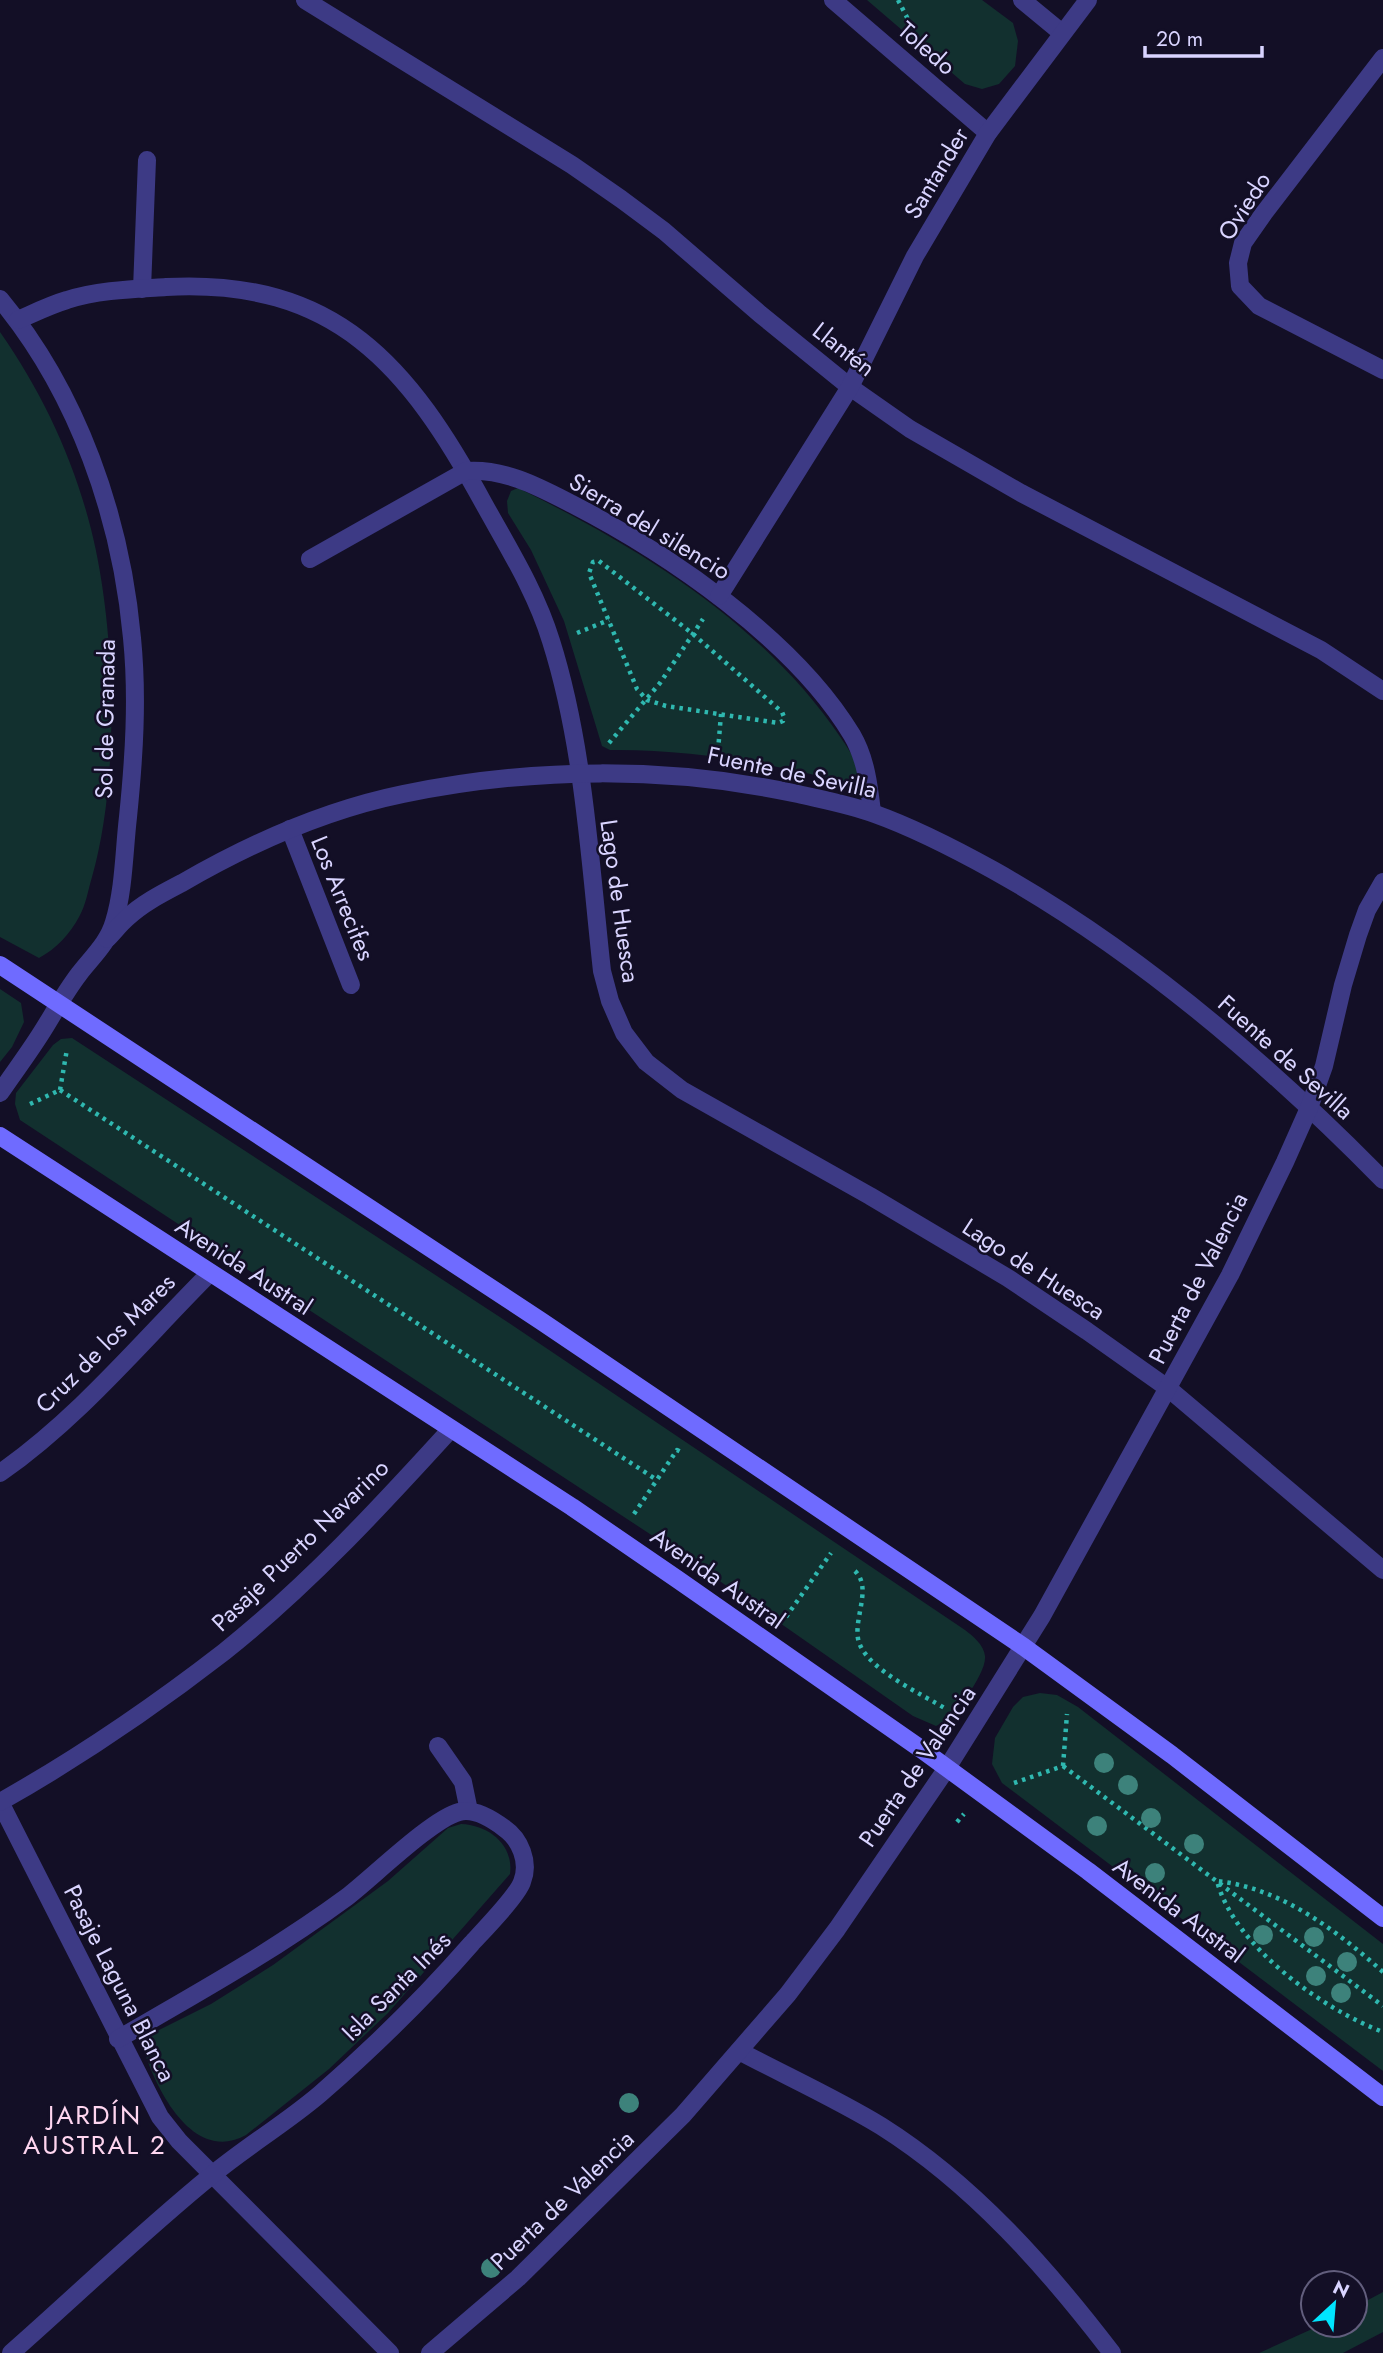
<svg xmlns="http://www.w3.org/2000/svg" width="1383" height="2353" font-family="Jost,sans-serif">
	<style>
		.green { fill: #12302f }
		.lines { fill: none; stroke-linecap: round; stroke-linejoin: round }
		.path { stroke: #2fb8b0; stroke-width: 4.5; stroke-dasharray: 3.5 5; stroke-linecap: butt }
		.minor { stroke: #3d3a85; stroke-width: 18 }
		.secondary { stroke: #6f6bff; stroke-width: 18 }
		.tree { fill: #3d827b }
		.labels { text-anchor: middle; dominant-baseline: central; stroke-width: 5; stroke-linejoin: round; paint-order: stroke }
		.street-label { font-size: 24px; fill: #d9d4ff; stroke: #130f26 }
		.neighbourhood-label { font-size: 26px; letter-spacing: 2px; fill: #ffd6f0; stroke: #130f26 }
	</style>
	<rect width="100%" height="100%" fill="#130f26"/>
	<!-- green -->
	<g class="green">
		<path d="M 867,0 L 982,0 L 1013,23 L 1018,41 L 1015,66 L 999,84 L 982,89 L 965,84 Z"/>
		<path d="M 0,332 C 42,392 73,458 91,529 C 116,628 120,779 92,877 C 88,890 86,905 79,917 C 70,934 56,949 39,958 L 0,937 Z"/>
		<path d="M 518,488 C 640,548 763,623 841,738 C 849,750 866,772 854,785 C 775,764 692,749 610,750 L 602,746 L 564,621 L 531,550 L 508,513 L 507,501 L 511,491 Z"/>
		<path d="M 0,989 L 21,1003 L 24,1022 L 12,1047 L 0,1062 Z"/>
		<path d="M 72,1038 L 509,1323 L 965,1630 C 973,1636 984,1645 985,1656 C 987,1674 952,1720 936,1726 L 913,1716 L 691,1561 L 20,1120 L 15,1104 L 16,1093 L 53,1045 L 61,1039 Z"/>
		<path d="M 1040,1693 L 1057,1695 L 1078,1707 L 1383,1944 L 1383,2071 L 1002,1783 L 992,1764 L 995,1738 L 1013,1707 L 1023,1697 Z"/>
		<path d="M 461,1824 C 489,1825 514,1845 510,1874 L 388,2013 L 329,2069 L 246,2135 C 192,2165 154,2086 142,2044 L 147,2036 L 211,2004 L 273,1965 L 388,1881 L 448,1828 Z"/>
		<path d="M 1383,2292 L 1383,2332 L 1343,2353 L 1259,2353 L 1321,2325 L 1355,2325 L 1355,2307 Z"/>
	</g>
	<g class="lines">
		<!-- path -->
		<g class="path">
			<path d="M 898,0 L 912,27"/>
			<path d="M 599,561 L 693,634 L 782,712 L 784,717 L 783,721 L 778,723 L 666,706 L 647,700 L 637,689 L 589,573 L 593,562 Z"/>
			<path d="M 577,633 L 609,620"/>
			<path d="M 609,743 L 660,683 L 703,619"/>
			<path d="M 718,751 L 721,714"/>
			<path d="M 60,1090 L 657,1480"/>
			<path d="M 60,1090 L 67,1049"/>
			<path d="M 30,1104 L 60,1090"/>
			<path d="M 634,1514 L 677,1450 L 681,1452"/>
			<path d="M 855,1571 C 874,1589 850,1623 860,1645 C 872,1672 922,1694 946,1709"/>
			<path d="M 786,1617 L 831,1553"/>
			<path d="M 1063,1766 L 1383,2006"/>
			<path d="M 1063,1766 L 1067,1714"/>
			<path d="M 1014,1783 L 1063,1766"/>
			<path d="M 957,1822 L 964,1814"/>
			<path d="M 1383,1972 C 1336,1930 1281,1888 1217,1881 C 1234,1946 1322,2009 1383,2032"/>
		</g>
		<!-- minor -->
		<g class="minor">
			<path d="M 305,0 L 572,165 L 621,199 L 664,231 L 760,314 L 850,387 L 910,429 L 1021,493 L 1321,650 L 1383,691"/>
			<path d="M 833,0 L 988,133"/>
			<path d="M 1022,0 L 1062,33"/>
			<path d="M 1383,58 L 1264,213 L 1243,243 L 1238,263 L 1240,286 L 1259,306 L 1383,370"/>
			<path d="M 142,289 L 147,160"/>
			<path d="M 0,299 C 78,393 121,517 132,638 C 138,698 134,758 128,817 C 124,851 124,890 114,922 C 108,943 92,957 79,974 C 66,991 56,1009 45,1027 C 31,1050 15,1071 0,1093"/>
			<path d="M 18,320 C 34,313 50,305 67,300 C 98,290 134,289 166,287 C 336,278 409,366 484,504 C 509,549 536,592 551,641 C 584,745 590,863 602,971 L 610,1001 L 624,1033 L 646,1062 L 682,1090 L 870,1196 L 1008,1278 L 1087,1331 L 1169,1389 L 1383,1570"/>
			<path d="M 310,559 L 466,471 C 504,468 539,487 572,504 C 669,554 795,640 852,735 C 866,759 869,786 872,812"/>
			<path d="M 719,596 L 850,387 L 915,256 L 988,133 L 1088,0"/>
			<path d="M 290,829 L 351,985"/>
			<path d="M 107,939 C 114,932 120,924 127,918 C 143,903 163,893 182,883 C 251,843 325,810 403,794 C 533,767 668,766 798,794 C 824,800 851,805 875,814 C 917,829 955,849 993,870 C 1138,951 1267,1062 1383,1180"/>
			<path d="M 0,1473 C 80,1417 142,1341 210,1273"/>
			<path d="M 438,1746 L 463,1782 L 469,1811"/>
			<path d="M 0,1802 L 160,2117 L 179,2141 L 390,2353"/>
			<path d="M 0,1802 C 78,1758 153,1707 224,1652 C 307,1586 380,1507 451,1429"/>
			<path d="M 739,2051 C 786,2076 835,2098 881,2126 C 973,2184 1047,2268 1112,2353"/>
			<path d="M 11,2353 C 78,2294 143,2231 212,2175 C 247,2146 286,2123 320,2094 C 374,2047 425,1997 472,1943 C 484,1930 517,1896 522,1882 C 530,1862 520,1839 504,1828 C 492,1819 474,1808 459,1812 C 432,1819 373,1877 347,1897 C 275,1950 196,1994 118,2039"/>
			<path d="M 430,2353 L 518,2278 L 683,2115 L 788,1994 L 837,1929 L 947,1768 L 1042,1616 L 1230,1275 L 1285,1162 L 1309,1108 L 1324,1066 L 1343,985 L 1358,935 L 1367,910 L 1383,882"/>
		</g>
		<!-- secondary -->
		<g class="secondary">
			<path d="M 0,965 L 541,1321 L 1024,1647 L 1172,1755 L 1383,1918"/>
			<path d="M 0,1136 L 572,1507 L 677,1579 L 921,1749 L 1088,1871 L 1383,2097"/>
		</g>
	</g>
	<!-- trees -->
	<g class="tree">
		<circle cx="1104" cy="1763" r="10"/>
		<circle cx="1128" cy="1785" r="10"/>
		<circle cx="1151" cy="1818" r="10"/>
		<circle cx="1097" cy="1826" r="10"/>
		<circle cx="1194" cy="1844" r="10"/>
		<circle cx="1155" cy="1873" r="10"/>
		<circle cx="1263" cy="1935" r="10"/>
		<circle cx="1314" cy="1937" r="10"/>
		<circle cx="1347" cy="1962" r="10"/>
		<circle cx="1316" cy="1976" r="10"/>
		<circle cx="1341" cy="1993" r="10"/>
		<circle cx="629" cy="2103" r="10"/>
		<circle cx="491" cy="2268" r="10"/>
	</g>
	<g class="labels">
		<!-- street labels -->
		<g class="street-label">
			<text transform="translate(927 48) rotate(41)">Toledo</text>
			<text transform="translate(936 173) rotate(-59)">Santander</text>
			<text transform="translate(1244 206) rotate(-57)">Oviedo</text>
			<text transform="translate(844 349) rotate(38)">Llantén</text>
			<text transform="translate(650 526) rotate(31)">Sierra del silencio</text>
			<text transform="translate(105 719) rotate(-89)">Sol de Granada</text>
			<text transform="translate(792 772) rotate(12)">Fuente de Sevilla</text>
			<text transform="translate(343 898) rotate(68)">Los Arrecifes</text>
			<text transform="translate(620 901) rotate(82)">Lago de Huesca</text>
			<text transform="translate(1286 1057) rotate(42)">Fuente de Sevilla</text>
			<text transform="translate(244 1266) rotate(33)">Avenida Austral</text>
			<text transform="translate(1034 1269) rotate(33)">Lago de Huesca</text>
			<text transform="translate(1198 1278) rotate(-63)">Puerta de Valencia</text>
			<text transform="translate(105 1343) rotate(-45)">Cruz de los Mares</text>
			<text transform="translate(300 1545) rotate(-44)">Pasaje Puerto Navarino</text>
			<text transform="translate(718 1578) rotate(35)">Avenida Austral</text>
			<text transform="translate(917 1766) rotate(-56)">Puerta de Valencia</text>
			<text transform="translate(1179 1910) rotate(37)">Avenida Austral</text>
			<text transform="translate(120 1983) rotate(63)">Pasaje Laguna Blanca</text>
			<text transform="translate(396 1986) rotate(-45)">Isla Santa Inés</text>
			<text transform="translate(562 2200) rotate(-44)">Puerta de Valencia</text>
		</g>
		<!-- neighbourhood labels -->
		<g class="neighbourhood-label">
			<text x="95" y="2115">JARDÍN<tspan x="95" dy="30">AUSTRAL 2</tspan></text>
		</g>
	</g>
	<!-- north arrow -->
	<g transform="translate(1334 2304) rotate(26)"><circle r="33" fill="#130f26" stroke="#625e7d" stroke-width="2"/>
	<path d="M0-5L12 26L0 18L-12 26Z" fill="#00e5ff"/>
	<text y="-10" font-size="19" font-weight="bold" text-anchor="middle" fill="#d9d4ff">N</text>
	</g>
	<!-- scale -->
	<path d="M1145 46v10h117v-10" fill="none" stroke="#d9d4ff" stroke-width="3.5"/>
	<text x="1156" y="46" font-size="21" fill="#d9d4ff" stroke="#130f26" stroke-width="5" paint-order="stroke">20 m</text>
</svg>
